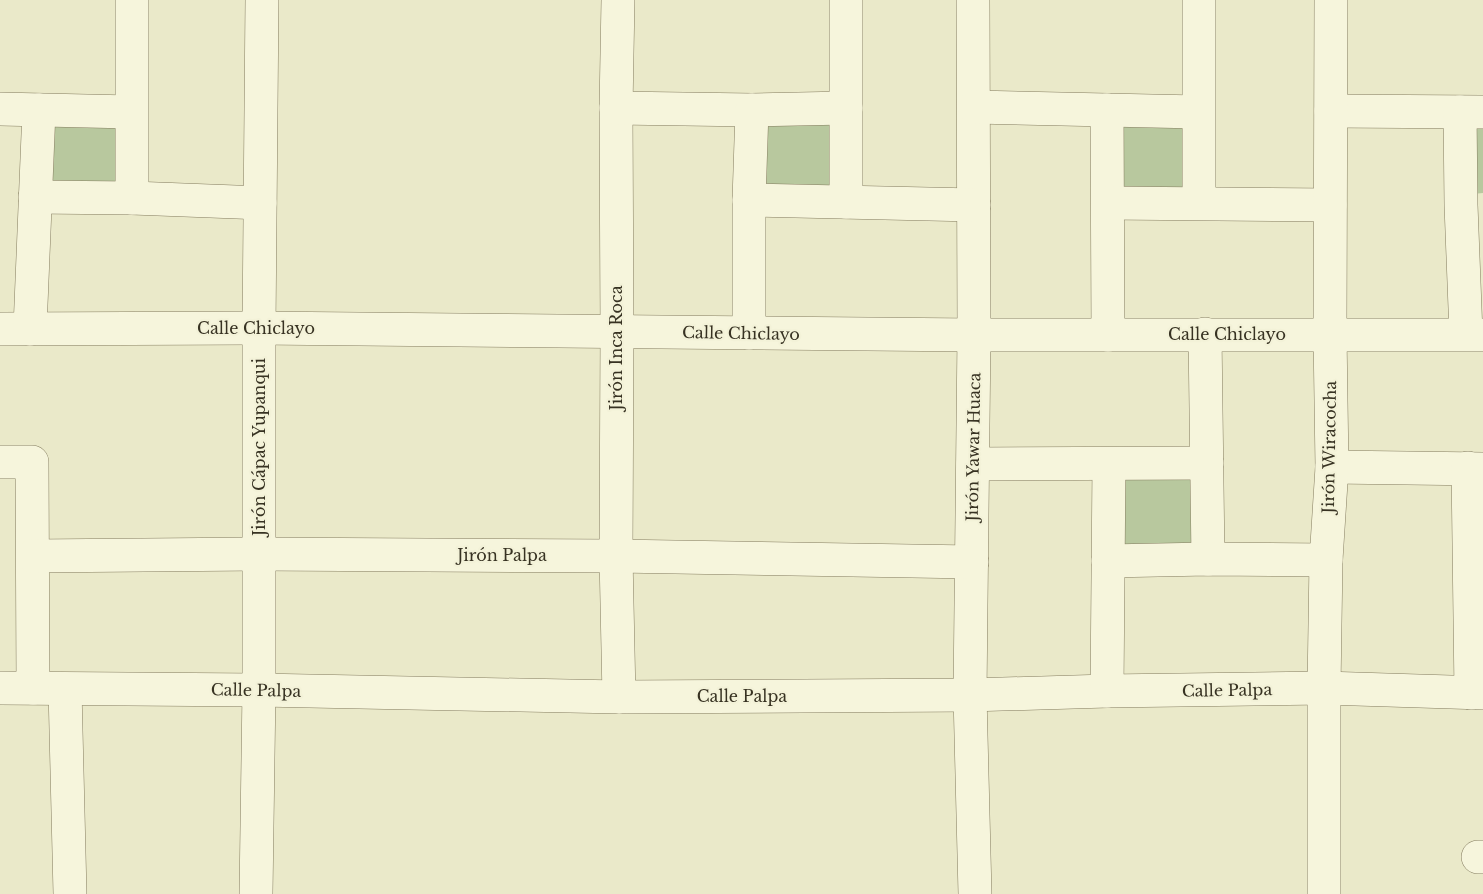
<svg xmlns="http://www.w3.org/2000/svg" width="1483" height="894" font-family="'Libre Baskerville',serif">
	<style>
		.green { fill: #b8c89e }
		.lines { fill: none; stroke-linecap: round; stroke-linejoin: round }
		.minor-casing { stroke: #857d60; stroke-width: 34 }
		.minor { stroke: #f6f5dc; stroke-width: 33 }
		.labels { text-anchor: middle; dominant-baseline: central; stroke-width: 4.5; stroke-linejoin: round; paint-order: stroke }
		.street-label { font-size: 16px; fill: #373222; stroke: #f3f2d8 }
	</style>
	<rect width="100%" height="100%" fill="#eae9c9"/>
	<!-- green -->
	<g class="green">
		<path d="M 49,118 L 123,119 L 119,187 L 49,187 Z"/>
		<path d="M 1472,118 L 1483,118 L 1483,193 L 1472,194 Z"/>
		<path d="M 1114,120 L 1191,120 L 1189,194 L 1115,190 Z"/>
		<path d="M 761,122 L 830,122 L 830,188 L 762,189 Z"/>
		<path d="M 1116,476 L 1193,477 L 1191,551 L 1117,550 Z"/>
	</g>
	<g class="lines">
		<!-- minor casing -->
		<g class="minor-casing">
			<g id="minor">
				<path d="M 618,0 L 616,108 L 617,332 L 616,556 L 619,697"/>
				<path d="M 973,0 L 974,335 L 970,695 L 975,894"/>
				<path d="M 974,107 L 1198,112"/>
				<path d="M 616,108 L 752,110 L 846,108"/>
				<path d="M 0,109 L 131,112"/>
				<path d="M 1107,110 L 1108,335"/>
				<path d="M 1331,111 L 1481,112"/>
				<path d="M 1460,112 L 1461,205 L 1466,334"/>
				<path d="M 35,197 L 132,198 L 260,203"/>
				<path d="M 132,198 L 132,0"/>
				<path d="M 749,200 L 974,205"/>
				<path d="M 846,202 L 846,0"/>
				<path d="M 1108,203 L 1330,205"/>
				<path d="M 1199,203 L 1199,0"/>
				<path d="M 0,329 L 259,328 L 974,335 L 1483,335"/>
				<path d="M 30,329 L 39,110"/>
				<path d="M 749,333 L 749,200 L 752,110"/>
				<path d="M 1205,334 L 1208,559"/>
				<path d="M 0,462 L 32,462 L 33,688"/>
				<path d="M 973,464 L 1207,463"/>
				<path d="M 1332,467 L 1483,469"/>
				<path d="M 1468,468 L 1471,693"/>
				<path d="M 33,556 L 259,554 L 616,556 L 972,562"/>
				<path d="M 1108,561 L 1208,559 L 1326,560"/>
				<path d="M 0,688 L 259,690 L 619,697 L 970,695 L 1107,691 L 1324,688 L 1483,693"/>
				<path d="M 65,689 L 70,894"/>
				<path d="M 1107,691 L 1109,464"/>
				<path d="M 1478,857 L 1483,857"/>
				<path d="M 256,894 L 259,690 L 259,328 L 262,0"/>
				<path d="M 1324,894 L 1324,688 L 1326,560 L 1332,467 L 1330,334 L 1331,0"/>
			</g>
		</g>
		<!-- minor -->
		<use href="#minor" class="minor"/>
	</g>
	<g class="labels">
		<!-- street labels -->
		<g class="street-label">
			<text x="256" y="328">Calle Chiclayo</text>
			<text transform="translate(741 333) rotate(1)">Calle Chiclayo</text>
			<text x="1227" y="334">Calle Chiclayo</text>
			<text transform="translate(616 348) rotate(-90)">Jirón Inca Roca</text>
			<text transform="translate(259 447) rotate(-90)">Jirón Cápac Yupanqui</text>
			<text transform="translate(973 447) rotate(-89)">Jirón Yawar Huaca</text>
			<text transform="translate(1329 447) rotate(-89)">Jirón Wiracocha</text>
			<text x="502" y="555">Jirón Palpa</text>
			<text transform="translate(256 690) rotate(1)">Calle Palpa</text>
			<text transform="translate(1227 690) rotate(-1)">Calle Palpa</text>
			<text x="742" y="696">Calle Palpa</text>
		</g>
	</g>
</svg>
